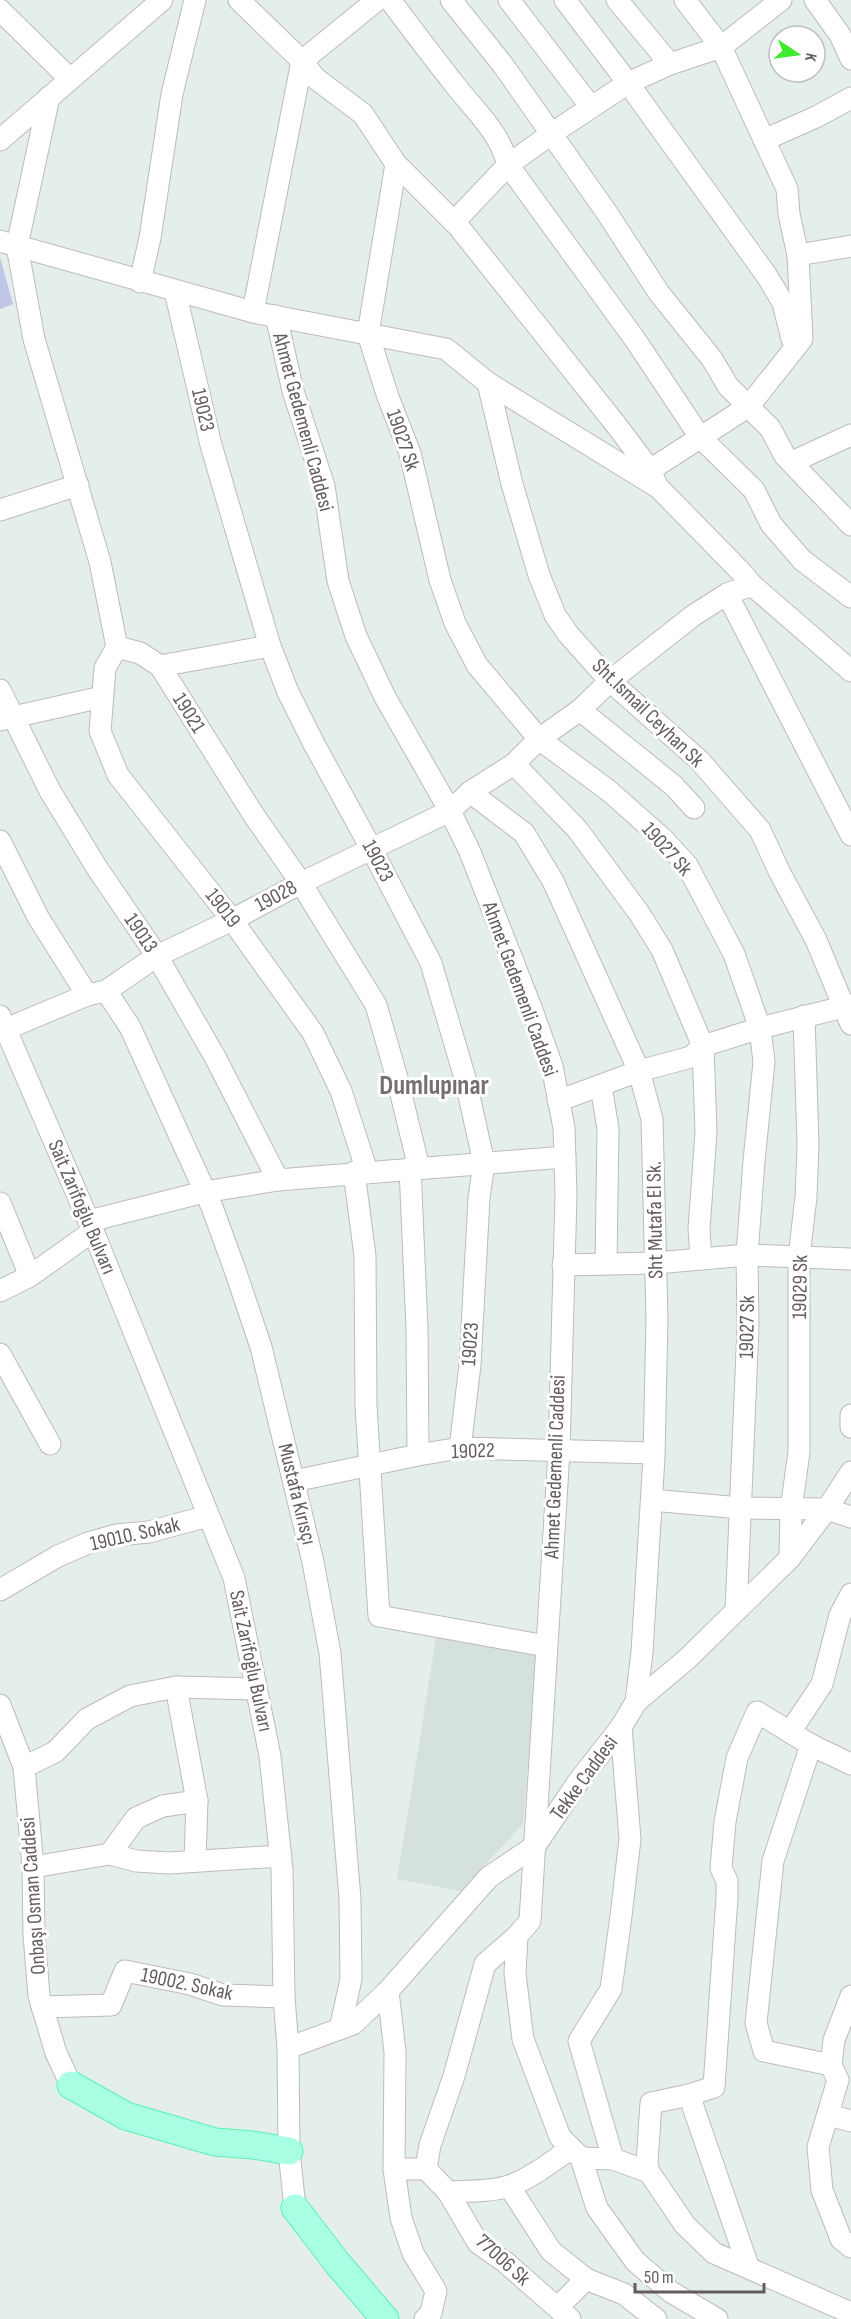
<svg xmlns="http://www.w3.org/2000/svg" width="851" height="2319" font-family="'Sofia Sans Condensed',sans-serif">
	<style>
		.education { fill: #d5e1dc }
		.green { fill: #c0c6e6 }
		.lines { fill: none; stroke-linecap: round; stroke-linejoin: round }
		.minor-casing { stroke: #c0b9bd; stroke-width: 23 }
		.major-casing { stroke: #59f2b0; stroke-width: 29 }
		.minor { stroke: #fff; stroke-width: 21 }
		.major { stroke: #a9ffe4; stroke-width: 27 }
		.labels { text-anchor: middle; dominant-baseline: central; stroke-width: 6; stroke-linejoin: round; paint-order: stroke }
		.street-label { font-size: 21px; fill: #655c61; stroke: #fff }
		.district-label { font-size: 27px; font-weight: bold; fill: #776d73; stroke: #fff }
	</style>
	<rect width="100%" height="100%" fill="#e4efeb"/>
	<!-- education -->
	<path class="education" d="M 437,1632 L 537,1652 L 523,1824 L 461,1891 L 397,1879 Z"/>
	<!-- green -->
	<path class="green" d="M 0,257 L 13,304 L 0,309 Z"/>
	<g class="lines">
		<!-- minor casing -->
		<g class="minor-casing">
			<g id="minor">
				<path d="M 239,0 L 302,61 L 315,78 L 363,114 L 396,164 L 458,226 L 617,426 L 650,470 L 657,486 L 743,574 L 752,585 L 851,671"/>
				<path d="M 390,0 C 411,28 433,57 455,85 C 476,112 499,131 508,165 L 634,338 L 700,437 L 754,490 L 771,524 L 802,560 L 851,597"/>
				<path d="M 451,0 L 503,65 L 607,213 L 659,293 L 712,359 L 728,386 L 770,428 L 785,456 L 851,525"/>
				<path d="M 509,0 L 591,107"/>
				<path d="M 565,0 L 628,83 L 767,276 L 783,303 L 792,339"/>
				<path d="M 617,0 L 670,64"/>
				<path d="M 815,0 L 840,35 L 851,59"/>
				<path d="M 0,10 L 70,79"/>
				<path d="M 49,97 L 17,246 L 34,339 L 100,562 L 117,647 L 140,653 L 160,666 L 253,814 L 301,883 L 376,1005 L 397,1078 L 419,1168"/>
				<path d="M 0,140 L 162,0"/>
				<path d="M 764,140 L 816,117 L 851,98"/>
				<path d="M 396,164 L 368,334 L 388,397 L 410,453 L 440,580 L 455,623 L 477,665 L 539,739 L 609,791 L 661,837 L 687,865 L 734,954 L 760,1028 L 764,1062 L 754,1161 L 747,1255 L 748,1327 L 736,1611"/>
				<path d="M 454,222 L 508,165 L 551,134 L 628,83 L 670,64 L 721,47 L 781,0"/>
				<path d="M 0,241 L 253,312 L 446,349 L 488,383 L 656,486"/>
				<path d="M 798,255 L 851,246"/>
				<path d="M 140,282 L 150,238 L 172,94 L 195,0"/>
				<path d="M 175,291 L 211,445 L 270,646 L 288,692 L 314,744 L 372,850 L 431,963 L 465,1078 L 484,1163 L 479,1198 L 470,1365 L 460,1448"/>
				<path d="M 253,312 L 302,61 L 377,0"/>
				<path d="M 276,316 L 293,391 L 324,486 L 338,581 L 356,636 L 385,697 L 450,811 L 470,852 L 532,1010 L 552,1066 L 564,1128 L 566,1195 L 559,1451 L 530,1921 L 517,1936 L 515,1974 L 523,2039 L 560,2137 L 581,2158 L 597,2208 L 635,2261 L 671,2292 L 717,2319"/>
				<path d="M 488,383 L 512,484 L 539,575 L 555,615 L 568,634 L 610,681 L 699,760 L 760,830 L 780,873 L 816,940 L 851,1024"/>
				<path d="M 792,462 L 851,435"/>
				<path d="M 650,470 L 749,406 L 802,339 L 798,255 L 789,214 L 787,189 L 721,47 L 685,0"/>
				<path d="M 0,510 L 78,485"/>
				<path d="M 727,594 L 851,835"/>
				<path d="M 117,647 L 105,668 L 100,731 L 118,775 L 232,920 L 313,1033 L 341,1091 L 367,1171"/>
				<path d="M 160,666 L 270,646"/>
				<path d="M 0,690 L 50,791 L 97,868 L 157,956 L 215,1057 L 278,1180"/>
				<path d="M 580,710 L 674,786 L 694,808"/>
				<path d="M 0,720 L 102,697"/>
				<path d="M 514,764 L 577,829 L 639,913 L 662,950 L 703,1046 L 706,1132 L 699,1229 L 701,1259"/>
				<path d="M 470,792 L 524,833 L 553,881 L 639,1071 L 652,1119 L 657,1319 L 654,1457 L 642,1652 L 636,1702"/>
				<path d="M 0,841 L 38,917 L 87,995"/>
				<path d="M 106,991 L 130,1027 L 212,1207 L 235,1270 L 261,1347 L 313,1562 L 330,1653 L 350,1899 L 351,1979 L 340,2029"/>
				<path d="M 0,1016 L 93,1231 L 234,1578 L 270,1756 L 282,1870 L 284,1997 L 288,2048 L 289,2151 L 295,2208"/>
				<path d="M 6,1029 L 87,995 L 106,991 L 157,956 L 232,920 L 301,883 L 450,811 L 470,792 L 514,764 L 539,739 L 580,710 L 610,681 L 694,615 L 727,594 L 752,585"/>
				<path d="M 601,1086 L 608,1129 L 606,1264"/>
				<path d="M 558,1101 L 639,1071 L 691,1057 L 703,1046 L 760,1028 L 851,1005"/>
				<path d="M 410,1168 L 417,1328 L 418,1455"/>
				<path d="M 354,1172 L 365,1256 L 366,1406 L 379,1616 L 546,1646"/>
				<path d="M 0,1203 L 30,1276"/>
				<path d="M 89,1221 L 204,1192 L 278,1180 L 565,1157"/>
				<path d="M 563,1265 L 656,1263 L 747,1255 L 851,1259"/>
				<path d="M 0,1291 L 30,1276 L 93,1231"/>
				<path d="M 0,1354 L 50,1444"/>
				<path d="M 851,1415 L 851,1427"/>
				<path d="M 294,1481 L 418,1455 L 460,1448 L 654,1453"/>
				<path d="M 652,1500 L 740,1508 L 827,1509 L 851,1517"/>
				<path d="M 790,1558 L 791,1510 L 799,1452 L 799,1257 L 806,1197 L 808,1145 L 804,1016"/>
				<path d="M 0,1590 L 58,1556 L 88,1543 L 116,1535 L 149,1532 L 208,1516"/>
				<path d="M 176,1687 L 197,1801 L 195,1861"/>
				<path d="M 0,1705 L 24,1767 L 33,1867 L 34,1935 L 39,1996 L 56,2053 L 71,2085"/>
				<path d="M 790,1732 L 822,1684 L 840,1615 L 851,1594"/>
				<path d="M 811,1745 L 773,1861 L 756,2023 L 764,2051 L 831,2065"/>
				<path d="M 851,1764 L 811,1745 L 757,1712 L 737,1758 L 725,1822 L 721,1868 L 727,1881 L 727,1897 L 714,2087 L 689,2095 L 651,2103 L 647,2163 L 649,2172 L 685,2225 L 714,2253 L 851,2313"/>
				<path d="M 24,1767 L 55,1752 L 87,1719 L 130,1696 L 176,1687 L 255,1689"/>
				<path d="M 110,1854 L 136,1818 L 163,1806 L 197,1801"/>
				<path d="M 33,1867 L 110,1854 L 136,1861 L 169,1863 L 281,1856"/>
				<path d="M 388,1991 L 395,2052 L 394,2169 L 401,2218 L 413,2253 L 436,2291 L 431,2313 L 425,2319"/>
				<path d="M 851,1996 L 834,2040 L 831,2065 L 838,2080 L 818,2147 L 822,2190 L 841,2239 L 851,2247"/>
				<path d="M 42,2007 L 111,2005 L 125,1971 L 190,1984 L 223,1995 L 284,1997"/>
				<path d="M 288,2048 L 353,2024 L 388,1991 L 489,1877 L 535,1846 L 578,1782 L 621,1727 L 636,1702 L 687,1659 L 790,1558 L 827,1509 L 851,1472"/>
				<path d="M 689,2095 L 748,2266"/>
				<path d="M 829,2115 L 851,2121"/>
				<path d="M 581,2158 L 613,2159 L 649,2172"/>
				<path d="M 613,2159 L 579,2041 L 611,1989 L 621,1916 L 630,1839 L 621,1727"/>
				<path d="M 394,2169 L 426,2169 L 448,2192 C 468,2191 490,2192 509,2186 C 532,2178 551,2162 570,2149"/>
				<path d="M 426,2169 L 430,2145 L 454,2076 L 485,1964 L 517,1936"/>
				<path d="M 509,2186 L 551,2251 L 586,2279 L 624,2294 L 656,2319"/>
				<path d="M 448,2192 L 478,2243 L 505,2262 L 570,2319"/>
				<path d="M 558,2307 L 586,2279"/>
			</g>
		</g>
		<!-- major casing -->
		<g class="major-casing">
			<g id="major">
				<path d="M 71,2085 L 126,2116 L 215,2142 L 253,2145 L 289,2151"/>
				<path d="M 295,2208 L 338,2264 L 385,2319"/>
			</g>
		</g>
		<!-- minor -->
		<use href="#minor" class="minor"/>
		<!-- major -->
		<use href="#major" class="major"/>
	</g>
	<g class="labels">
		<!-- street labels -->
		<g class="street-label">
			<text transform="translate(203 410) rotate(77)">19023</text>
			<text transform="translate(303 422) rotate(75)">Ahmet Gedemenli Caddesi</text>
			<text transform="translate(403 440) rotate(71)">19027 Sk</text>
			<text transform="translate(189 713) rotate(58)">19021</text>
			<text transform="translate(648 713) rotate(44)">Sht.Ismail Ceyhan Sk</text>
			<text transform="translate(667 849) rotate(48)">19027 Sk</text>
			<text transform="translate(378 861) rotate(62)">19023</text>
			<text transform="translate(276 896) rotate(-28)">19028</text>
			<text transform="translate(223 908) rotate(52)">19019</text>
			<text transform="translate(141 933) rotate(56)">19013</text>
			<text transform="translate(520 989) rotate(70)">Ahmet Gedemenli Caddesi</text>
			<text transform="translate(82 1207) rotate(67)">Sait Zarifoğlu Bulvarı</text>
			<text transform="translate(655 1220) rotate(-91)">Sht Mutafa El Sk.</text>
			<text transform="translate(800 1287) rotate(-89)">19029 Sk</text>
			<text transform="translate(747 1327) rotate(-89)">19027 Sk</text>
			<text transform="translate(470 1344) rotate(-86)">19023</text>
			<text transform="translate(473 1451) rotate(-2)">19022</text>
			<text transform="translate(555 1467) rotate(-88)">Ahmet Gedemenli Caddesi</text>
			<text transform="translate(297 1494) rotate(76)">Mustafa Kırısçı</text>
			<text transform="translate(135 1534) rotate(-13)">19010. Sokak</text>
			<text transform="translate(251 1661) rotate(78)">Sait Zarifoğlu Bulvarı</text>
			<text transform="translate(584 1778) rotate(-54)">Tekke Caddesi</text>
			<text transform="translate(33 1896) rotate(-94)">Onbaşı Osman Caddesi</text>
			<text transform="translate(187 1984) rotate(12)">19002. Sokak</text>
			<text transform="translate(503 2260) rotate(42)">77006 Sk</text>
		</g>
		<!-- district labels -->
		<g class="district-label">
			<text x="434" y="1086">Dumlupınar</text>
		</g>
	</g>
	<!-- north arrow -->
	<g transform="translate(797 54) rotate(103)"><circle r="28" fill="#ffffff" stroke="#c1bec0" stroke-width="1.5"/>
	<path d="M0-4.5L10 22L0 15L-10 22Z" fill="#3dea2e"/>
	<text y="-9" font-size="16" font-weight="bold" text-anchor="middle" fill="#655c61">K</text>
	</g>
	<!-- scale -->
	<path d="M635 2283v9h129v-9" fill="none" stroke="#655c61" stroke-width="3"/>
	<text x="644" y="2283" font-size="18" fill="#655c61" stroke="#ffffff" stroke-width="4.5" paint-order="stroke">50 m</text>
</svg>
